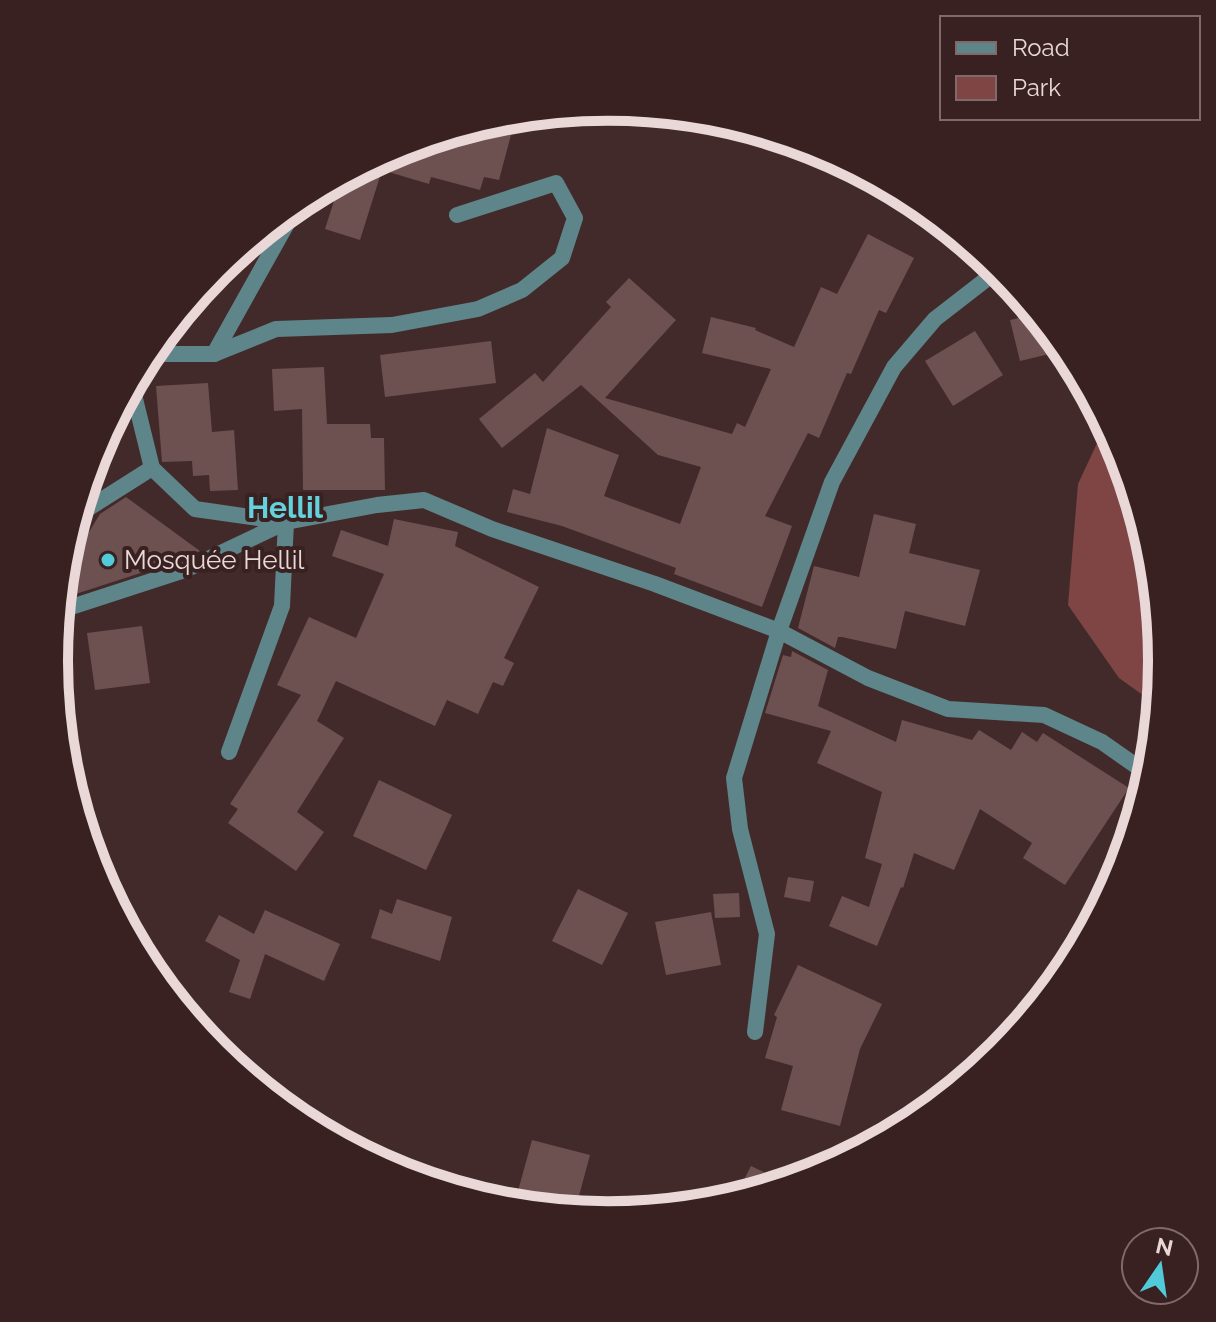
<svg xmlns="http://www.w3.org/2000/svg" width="1216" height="1322" font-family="Raleway,sans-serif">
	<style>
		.green { fill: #7f4544 }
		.building { fill: #6c5150 }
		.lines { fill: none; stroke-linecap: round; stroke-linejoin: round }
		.street { stroke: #5e868a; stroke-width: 16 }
		.poi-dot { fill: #52cbd8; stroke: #382120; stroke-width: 3 }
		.labels { text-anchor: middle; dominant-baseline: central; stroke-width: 8; stroke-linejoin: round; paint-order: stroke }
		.poi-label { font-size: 26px; fill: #e9d8d7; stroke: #382120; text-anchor: start }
		.quarter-label { font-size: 30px; font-weight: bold; fill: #65d1dc; stroke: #382120 }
		.rim { fill: none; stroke: #e9d8d7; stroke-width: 10 }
	</style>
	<rect width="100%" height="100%" fill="#432a2a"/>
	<!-- green -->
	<path class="green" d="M 1106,424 L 1120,449 L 1151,553 L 1162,661 L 1158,706 L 1119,678 L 1068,605 L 1078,484 Z"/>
	<!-- building -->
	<g class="building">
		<path d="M 516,116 L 499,180 L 484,177 L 480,190 L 431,177 L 429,184 L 382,170 L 360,240 L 325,229 L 341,179 L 396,149 L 500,118 Z"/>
		<path d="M 868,234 L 914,258 L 886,313 L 879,310 L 851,374 L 847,373 L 819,438 L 808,433 L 765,516 L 792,526 L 762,607 L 674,574 L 676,568 L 562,526 L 507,512 L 513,489 L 530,494 L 547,428 L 619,455 L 604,496 L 680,524 L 701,467 L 658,455 L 581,385 L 502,448 L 479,419 L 535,373 L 543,382 L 611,307 L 606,302 L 629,278 L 676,320 L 605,398 L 732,434 L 737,423 L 745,427 L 771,369 L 702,353 L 711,317 L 756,328 L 755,330 L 794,347 L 821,287 L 837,294 Z"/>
		<path d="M 1036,314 L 1066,350 L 1020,361 L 1010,320 Z"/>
		<path d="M 975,331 L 1003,375 L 953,406 L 925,361 Z"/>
		<path d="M 491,341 L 496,383 L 385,397 L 380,355 Z"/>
		<path d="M 324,367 L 327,424 L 370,424 L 371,438 L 384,438 L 385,490 L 303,490 L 302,409 L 274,411 L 272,369 Z"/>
		<path d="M 208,383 L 212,432 L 234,430 L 238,490 L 210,491 L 209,475 L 193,476 L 192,461 L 162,462 L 156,386 Z"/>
		<path d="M 126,497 L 200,551 L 181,560 L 60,599 L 63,575 L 100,514 Z"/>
		<path d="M 874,514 L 916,524 L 909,553 L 980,570 L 965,626 L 905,611 L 896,649 L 842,637 L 838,637 L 835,648 L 798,628 L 814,566 L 859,577 Z"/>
		<path d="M 394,519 L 458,532 L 455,546 L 539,587 L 504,658 L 514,663 L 503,686 L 493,682 L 478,714 L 447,700 L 435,726 L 336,681 L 317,721 L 344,738 L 297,812 L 324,832 L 296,871 L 228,823 L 238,809 L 230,804 L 301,695 L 277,685 L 309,617 L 356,638 L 384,574 L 332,556 L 341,530 L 388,546 Z"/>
		<path d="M 142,626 L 150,683 L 95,690 L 87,633 Z"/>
		<path d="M 792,651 L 828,670 L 818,706 L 896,742 L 902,720 L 972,740 L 979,730 L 1011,750 L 1022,732 L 1037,742 L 1043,733 L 1129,788 L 1065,885 L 1023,858 L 1032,843 L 980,809 L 954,870 L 914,853 L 903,888 L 901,887 L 877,946 L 829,926 L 842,896 L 869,907 L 882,864 L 865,858 L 882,792 L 817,763 L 831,731 L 765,713 L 783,655 L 791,657 Z"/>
		<path d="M 379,780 L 452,815 L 426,870 L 353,836 Z"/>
		<path d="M 788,877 L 814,881 L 810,902 L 784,897 Z"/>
		<path d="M 578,889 L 628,913 L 602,965 L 552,941 Z"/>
		<path d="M 739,893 L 740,917 L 715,918 L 713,894 Z"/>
		<path d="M 397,899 L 452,917 L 440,961 L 371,938 L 380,909 L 392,914 Z"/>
		<path d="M 265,910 L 340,944 L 324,981 L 265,954 L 250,999 L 229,992 L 240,960 L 205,941 L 219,915 L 254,934 Z"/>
		<path d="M 711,912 L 721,965 L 666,975 L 655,922 Z"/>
		<path d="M 798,965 L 882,1004 L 860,1049 L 840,1126 L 781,1110 L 793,1066 L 765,1058 L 777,1017 L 774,1015 Z"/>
		<path d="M 532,1140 L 590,1155 L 576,1207 L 518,1191 Z"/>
		<path d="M 751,1166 L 786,1183 L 734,1199 Z"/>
	</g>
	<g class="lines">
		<!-- street -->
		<g class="street">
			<path d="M 147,354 L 214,354 L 299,202"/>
			<path d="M 214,354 L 276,329 L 392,325 L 478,309 L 522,290 L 562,258 L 575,218 L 556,183 L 457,215"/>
			<path d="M 134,378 L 135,399 L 152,468 L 195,509 L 286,522 L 282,606 L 229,752"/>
			<path d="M 71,531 L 81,513 L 152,468"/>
			<path d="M 59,611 L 185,570 L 286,522 L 377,505 L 424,500 L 492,529 L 655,584 L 779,631 L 868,678 L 948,709 L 1044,715 L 1102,742 L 1149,775"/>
			<path d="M 755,1032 L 767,934 L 740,829 L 734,778 L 779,631 L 832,482 L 894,367 L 935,319 L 984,281"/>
		</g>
	</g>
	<!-- markers -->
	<circle class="poi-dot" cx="108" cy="560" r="8"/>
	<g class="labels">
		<!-- poi labels -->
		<g class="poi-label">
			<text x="124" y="560">Mosquée Hellil</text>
		</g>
		<!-- quarter labels -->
		<g class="quarter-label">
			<text x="285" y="507">Hellil</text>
		</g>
	</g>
	<!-- crop -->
	<path d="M0 0H1216V1322H0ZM68 661a540 540 0 1 1 1080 0a540 540 0 1 1-1080 0Z" fill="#382120" fill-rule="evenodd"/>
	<path class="rim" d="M68 661a540 540 0 1 1 1080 0a540 540 0 1 1-1080 0Z"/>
	<!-- legend -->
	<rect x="940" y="16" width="260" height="104" fill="#382120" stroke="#7f6a69" stroke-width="2"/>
	<rect x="956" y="42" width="40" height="12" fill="#5e868a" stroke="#7f6a69" stroke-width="2"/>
	<text x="1012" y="56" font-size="24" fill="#e9d8d7">Road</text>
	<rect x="956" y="76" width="40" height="24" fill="#7f4544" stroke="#7f6a69" stroke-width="2"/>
	<text x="1012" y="96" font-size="24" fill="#e9d8d7">Park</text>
	<!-- north arrow -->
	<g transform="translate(1160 1266) rotate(13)"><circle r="38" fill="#382120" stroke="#7f6a69" stroke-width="2"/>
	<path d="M0-6L14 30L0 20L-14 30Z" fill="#52cbd8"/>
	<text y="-12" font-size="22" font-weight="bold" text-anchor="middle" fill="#e9d8d7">N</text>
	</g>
</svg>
